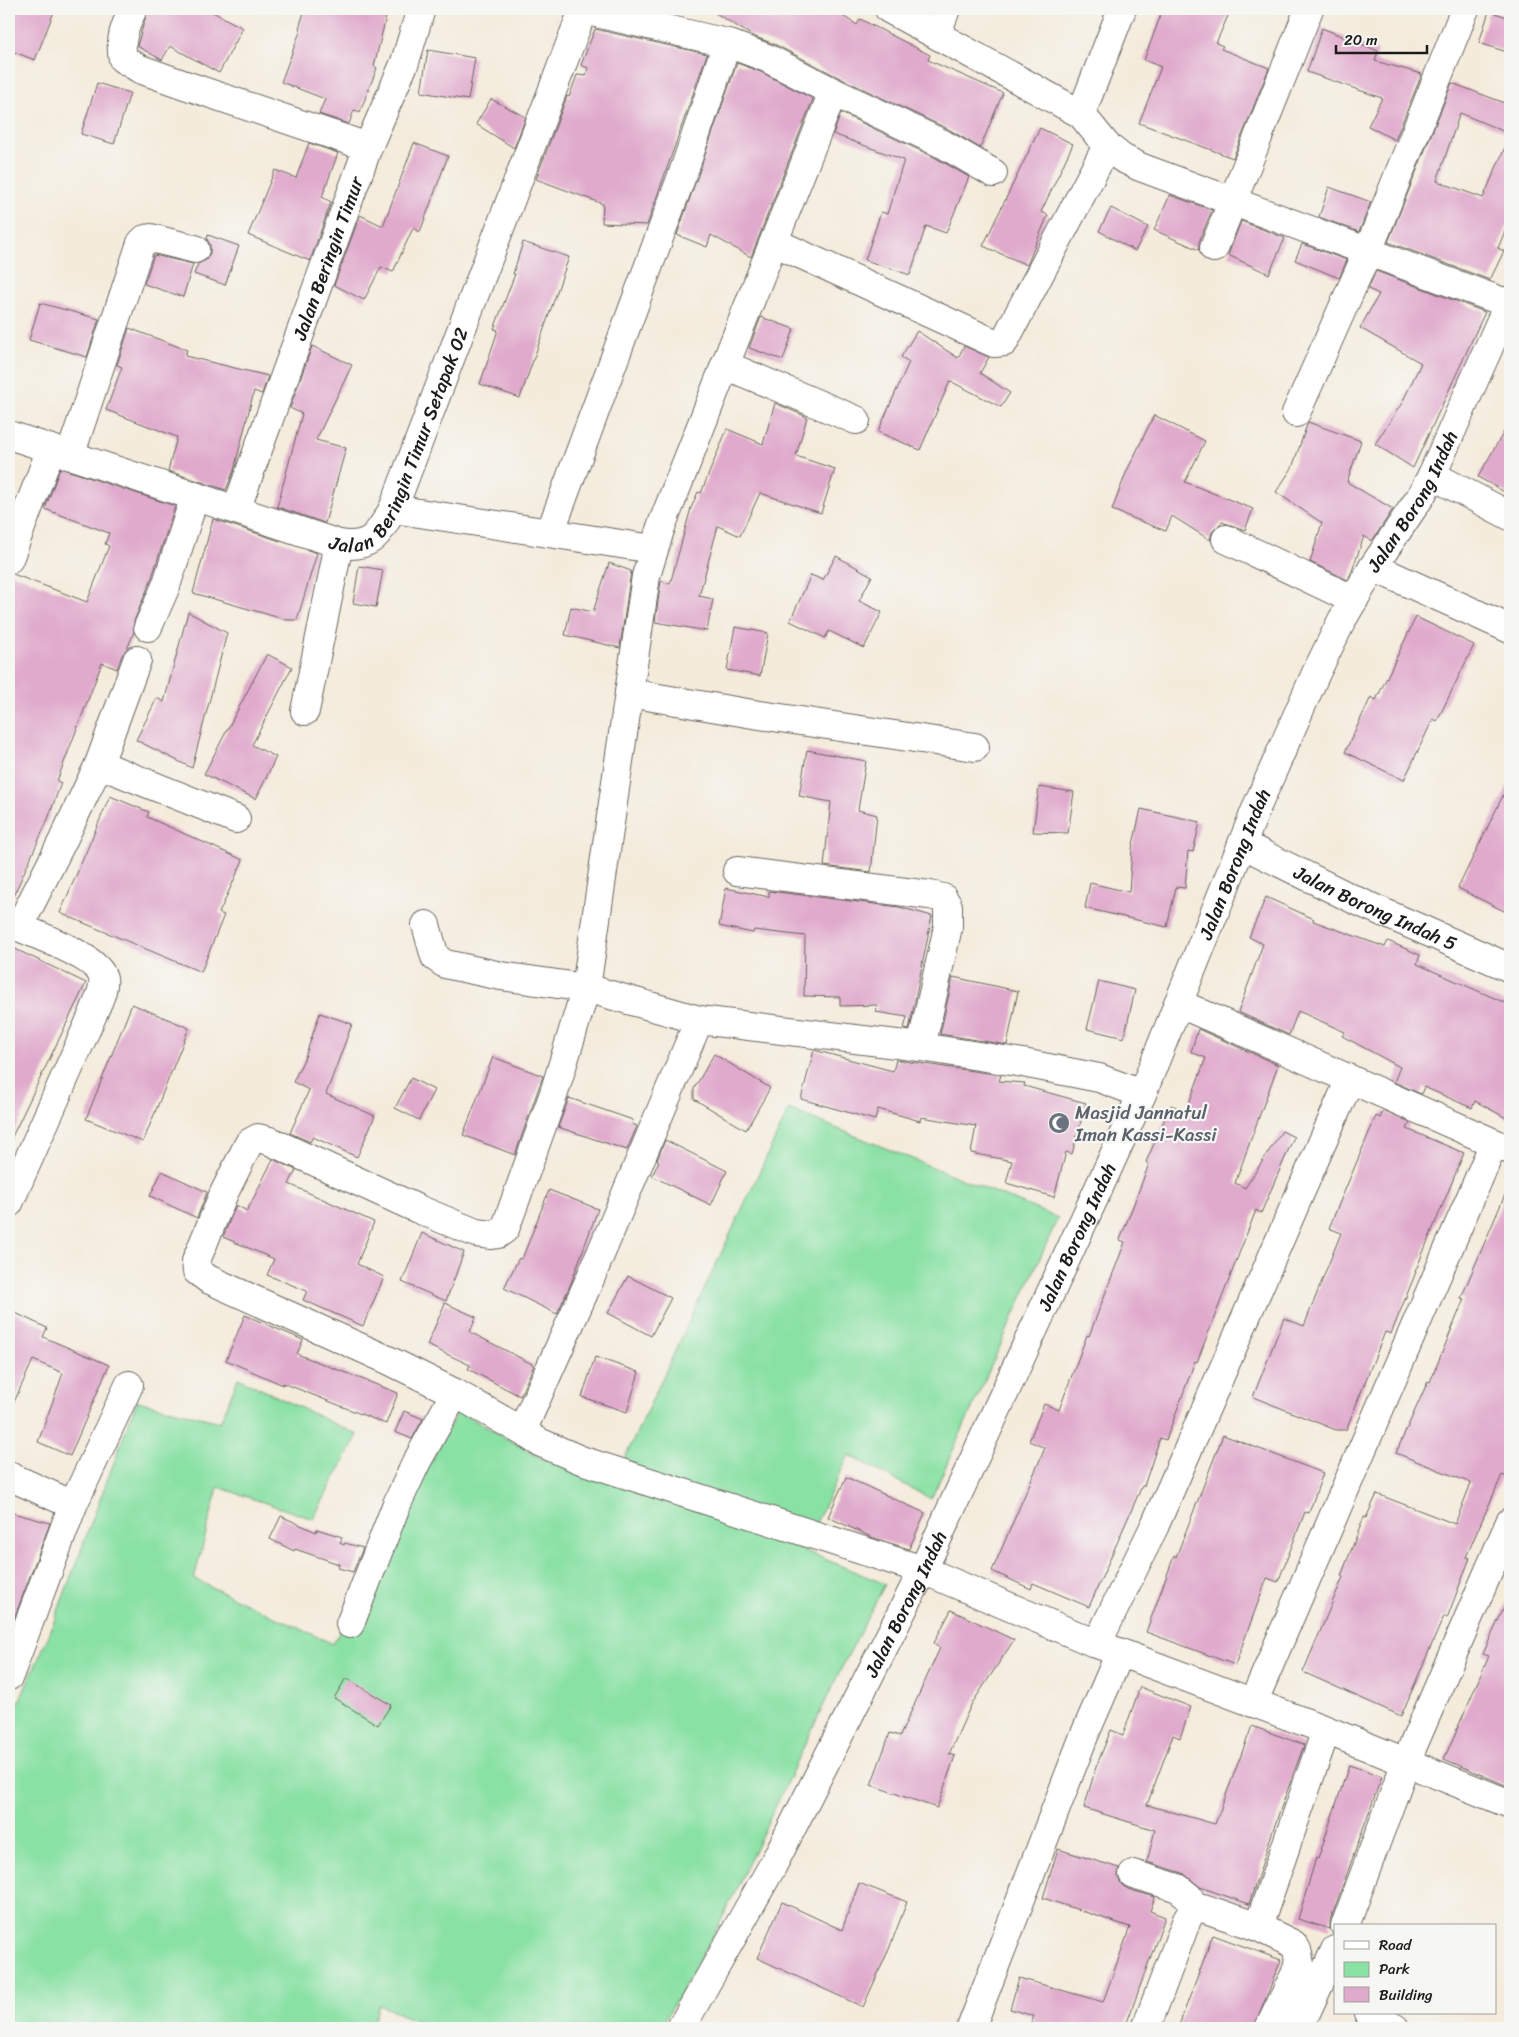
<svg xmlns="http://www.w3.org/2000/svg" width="1519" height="2037" font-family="Sriracha,sans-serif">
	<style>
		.green { fill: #8ae1a4; stroke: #537e60 }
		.building { fill: #e0aacc }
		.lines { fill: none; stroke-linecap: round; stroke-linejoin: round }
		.minor-casing { stroke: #68645f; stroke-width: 30 }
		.minor { stroke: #fff; stroke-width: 28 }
		.labels { text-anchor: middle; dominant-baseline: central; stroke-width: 4.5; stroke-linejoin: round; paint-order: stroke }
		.street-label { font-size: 19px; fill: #1c1c1c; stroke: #f6f6f2 }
		.worship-label { font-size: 19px; fill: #5b616d; stroke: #f6f6f2; text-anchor: start }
	</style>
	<rect width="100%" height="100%" fill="#f6f6f2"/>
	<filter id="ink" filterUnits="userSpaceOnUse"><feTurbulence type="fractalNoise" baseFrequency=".02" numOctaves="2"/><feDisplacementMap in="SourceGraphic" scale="10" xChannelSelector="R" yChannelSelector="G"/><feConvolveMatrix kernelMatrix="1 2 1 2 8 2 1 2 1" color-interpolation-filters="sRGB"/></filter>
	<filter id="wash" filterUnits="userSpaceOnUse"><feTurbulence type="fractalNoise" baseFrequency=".0096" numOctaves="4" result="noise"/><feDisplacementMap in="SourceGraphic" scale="20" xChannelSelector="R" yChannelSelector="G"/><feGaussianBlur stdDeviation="1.12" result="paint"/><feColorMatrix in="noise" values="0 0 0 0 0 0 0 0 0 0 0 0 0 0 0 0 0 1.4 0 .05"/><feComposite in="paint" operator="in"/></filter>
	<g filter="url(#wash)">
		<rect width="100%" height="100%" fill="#f4ebdb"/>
		<!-- green -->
		<g class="green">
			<path d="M 789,1109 L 1058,1218 L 931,1499 L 849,1455 L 811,1533 L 621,1466 Z"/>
			<path d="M 238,1378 L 358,1435 L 313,1519 L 218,1487 L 194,1579 L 333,1644 L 458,1411 L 543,1459 L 742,1525 L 885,1584 L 838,1675 L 718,1927 L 660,2028 L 433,2028 L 379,2005 L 371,2028 L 9,2028 L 9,1724 L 49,1635 L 137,1401 L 220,1422 Z"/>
		</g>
		<g id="blocks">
			<!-- building -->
			<g class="building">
				<path d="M 9,9 L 55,9 L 35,60 L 9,50 Z"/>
				<path d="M 148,9 L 207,9 L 243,28 L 219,73 L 170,46 L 162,60 L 137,46 Z"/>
				<path d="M 305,9 L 388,9 L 374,66 L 377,68 L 360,112 L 354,110 L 349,124 L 319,114 L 325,99 L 281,82 L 301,29 L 299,28 Z"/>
				<path d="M 709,9 L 832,9 L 857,25 L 860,19 L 930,55 L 928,60 L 1003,93 L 980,148 L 950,130 L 840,78 L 774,44 L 753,36 Z"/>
				<path d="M 1163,9 L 1231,9 L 1216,43 L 1223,46 L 1221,49 L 1269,68 L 1233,158 L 1139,123 L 1161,67 L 1144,60 Z"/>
				<path d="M 1489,11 L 1510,18 L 1510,53 L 1479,43 Z"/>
				<path d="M 1322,28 L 1378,51 L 1375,61 L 1422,74 L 1395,140 L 1368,126 L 1382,98 L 1307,72 Z"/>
				<path d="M 595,29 L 707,54 L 647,225 L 602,223 L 603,204 L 536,179 L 567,96 L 569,97 L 577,75 L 586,76 L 588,68 L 581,65 Z"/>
				<path d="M 428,50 L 475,58 L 468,100 L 421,92 Z"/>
				<path d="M 737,63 L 761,72 L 813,99 L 751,257 L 711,235 L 707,247 L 677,235 Z"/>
				<path d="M 97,83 L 130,93 L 114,144 L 81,134 Z"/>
				<path d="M 1452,83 L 1510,105 L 1510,134 L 1460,113 L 1437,181 L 1483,198 L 1510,136 L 1510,219 L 1498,248 L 1504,251 L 1490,280 L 1388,242 Z"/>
				<path d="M 491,99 L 526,117 L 514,148 L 476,124 Z"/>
				<path d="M 841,113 L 936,158 L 969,177 L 946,233 L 926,226 L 910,275 L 865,260 L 881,212 L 887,214 L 904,160 L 833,134 Z"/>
				<path d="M 1040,128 L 1073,144 L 1041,212 L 1048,215 L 1027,265 L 983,246 Z"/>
				<path d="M 309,143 L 338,153 L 322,197 L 331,202 L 310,261 L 248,235 L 275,170 L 296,178 Z"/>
				<path d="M 414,143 L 448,156 L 420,232 L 413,228 L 393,272 L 381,267 L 364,300 L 334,285 L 360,215 L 383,226 Z"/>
				<path d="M 1329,187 L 1371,202 L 1359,232 L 1319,217 Z"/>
				<path d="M 1170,195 L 1212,210 L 1199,242 L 1199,250 L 1154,230 Z"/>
				<path d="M 1111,208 L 1148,227 L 1135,251 L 1099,231 Z"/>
				<path d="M 1241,221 L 1285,238 L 1269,274 L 1228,255 Z"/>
				<path d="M 208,235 L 239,246 L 225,285 L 194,274 L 198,264 L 206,260 L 210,253 L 210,245 L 207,239 Z"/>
				<path d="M 523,242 L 569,257 L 520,398 L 480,384 L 498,330 L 494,329 L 515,274 L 513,274 Z"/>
				<path d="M 1302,244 L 1347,260 L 1339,278 L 1295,260 Z"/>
				<path d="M 154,255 L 193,264 L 183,297 L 144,284 Z"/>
				<path d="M 1376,271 L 1485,312 L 1413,468 L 1375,444 L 1402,403 L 1421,363 L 1360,328 L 1379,294 L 1368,289 Z"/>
				<path d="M 40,303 L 99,319 L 87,357 L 29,340 Z"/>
				<path d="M 761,317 L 794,329 L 783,360 L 749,348 Z"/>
				<path d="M 129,328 L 187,350 L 185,356 L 268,376 L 262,394 L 254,391 L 234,470 L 226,490 L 168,471 L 177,437 L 106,410 L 122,367 L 117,365 Z"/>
				<path d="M 917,331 L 958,358 L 964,346 L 989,357 L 980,373 L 1010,393 L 1001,407 L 950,381 L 920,450 L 878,432 L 909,362 L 901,357 Z"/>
				<path d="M 312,346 L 352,365 L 316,440 L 346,448 L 325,523 L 277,507 L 302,414 L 290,408 Z"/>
				<path d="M 775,403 L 807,417 L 796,456 L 835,469 L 821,513 L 760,493 L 740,536 L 718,526 L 699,596 L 713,599 L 707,631 L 655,622 L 661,581 L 670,584 L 691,508 L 698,492 L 701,493 L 727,429 L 763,444 Z"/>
				<path d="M 1154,415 L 1205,441 L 1185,482 L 1253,509 L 1245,530 L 1222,522 L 1212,532 L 1210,540 L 1172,516 L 1166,531 L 1112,510 L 1126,473 Z"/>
				<path d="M 1510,421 L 1510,495 L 1478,477 Z"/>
				<path d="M 1308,422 L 1361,441 L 1347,482 L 1393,509 L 1372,541 L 1364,536 L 1352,571 L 1348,580 L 1310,562 L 1322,523 L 1276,492 L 1292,468 Z"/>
				<path d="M 60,468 L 175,506 L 151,580 L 134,621 L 134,632 L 128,647 L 122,655 L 117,669 L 102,663 L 57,781 L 61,783 L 48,819 L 9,906 L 9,574 L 13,574 L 87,602 L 109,546 L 105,544 L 109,533 L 45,509 Z"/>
				<path d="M 213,519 L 317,553 L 297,620 L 287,620 L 193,593 Z"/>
				<path d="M 836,556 L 872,576 L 859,601 L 882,612 L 864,648 L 829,631 L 825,638 L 790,621 L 811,575 L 823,580 Z"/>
				<path d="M 609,563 L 631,571 L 620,648 L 565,635 L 571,607 L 593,612 Z"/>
				<path d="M 359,566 L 383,570 L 376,607 L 353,603 Z"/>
				<path d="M 188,612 L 227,633 L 192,768 L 136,740 L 157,698 L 164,702 Z"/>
				<path d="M 1416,617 L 1474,645 L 1437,721 L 1433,719 L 1404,780 L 1345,752 L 1371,697 L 1376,700 Z"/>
				<path d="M 735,627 L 768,633 L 760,676 L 727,670 Z"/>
				<path d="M 267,654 L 292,667 L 252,745 L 276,757 L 256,799 L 204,774 Z"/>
				<path d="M 807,750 L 866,761 L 858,810 L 877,815 L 871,872 L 824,866 L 831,802 L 799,796 Z"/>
				<path d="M 1510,781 L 1510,914 L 1458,888 Z"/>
				<path d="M 1039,787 L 1074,792 L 1068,833 L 1033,832 Z"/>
				<path d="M 110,796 L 149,812 L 147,817 L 243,860 L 219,913 L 224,915 L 201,972 L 60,913 Z"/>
				<path d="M 1141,809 L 1200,822 L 1193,852 L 1188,851 L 1185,888 L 1176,887 L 1167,927 L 1085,908 L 1090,883 L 1129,892 L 1132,849 Z"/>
				<path d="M 726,888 L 769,897 L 769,891 L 899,907 L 932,916 L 909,1030 L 904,1029 L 907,1017 L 876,1012 L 877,1005 L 840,1006 L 840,997 L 804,996 L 805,936 L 754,930 L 753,933 L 719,926 Z"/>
				<path d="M 1266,897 L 1314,919 L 1313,921 L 1385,947 L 1388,941 L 1420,955 L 1417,964 L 1510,1005 L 1510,1120 L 1475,1101 L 1472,1108 L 1424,1087 L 1421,1094 L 1394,1082 L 1400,1067 L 1342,1036 L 1345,1032 L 1298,1011 L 1289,1035 L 1238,1012 L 1263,944 L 1249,937 Z"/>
				<path d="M 9,946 L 86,983 L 9,1143 Z"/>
				<path d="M 953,977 L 1018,991 L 1007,1045 L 940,1034 Z"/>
				<path d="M 1099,981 L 1135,990 L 1124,1038 L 1087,1029 Z"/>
				<path d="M 132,1004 L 189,1028 L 143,1142 L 86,1119 Z"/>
				<path d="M 320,1013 L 352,1024 L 326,1094 L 375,1116 L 357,1157 L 313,1137 L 310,1142 L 290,1133 L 309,1090 L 293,1082 L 305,1057 Z"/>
				<path d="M 1198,1029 L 1278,1065 L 1235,1183 L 1245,1188 L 1282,1131 L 1294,1137 L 1261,1213 L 1256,1210 L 1197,1362 L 1195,1361 L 1166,1440 L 1160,1438 L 1144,1486 L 1142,1486 L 1089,1607 L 1033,1583 L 1031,1589 L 992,1571 L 1045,1448 L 1029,1441 L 1044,1404 L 1059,1410 L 1087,1335 L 1089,1336 L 1125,1242 L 1120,1240 L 1149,1164 L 1146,1162 L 1171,1105 L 1186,1111 L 1206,1058 L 1191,1052 Z"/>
				<path d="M 814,1050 L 893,1071 L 896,1060 L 1001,1075 L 999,1081 L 1025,1083 L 1024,1086 L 1086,1103 L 1072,1154 L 1066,1152 L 1054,1197 L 1006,1183 L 1012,1161 L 971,1153 L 976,1126 L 921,1117 L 920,1121 L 878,1109 L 875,1120 L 801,1099 Z"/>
				<path d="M 714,1054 L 770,1088 L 746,1130 L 694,1099 L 694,1089 Z"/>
				<path d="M 493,1057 L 543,1076 L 515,1155 L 463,1135 Z"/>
				<path d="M 411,1078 L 434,1090 L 419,1120 L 395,1108 Z"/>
				<path d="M 569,1098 L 633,1120 L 632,1124 L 637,1126 L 627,1150 L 558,1127 Z"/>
				<path d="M 1383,1111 L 1410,1123 L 1407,1129 L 1464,1153 L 1415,1272 L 1416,1272 L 1391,1334 L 1385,1332 L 1346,1430 L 1336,1430 L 1253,1397 L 1284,1318 L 1304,1326 L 1341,1233 L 1329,1228 L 1376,1116 L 1380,1118 Z"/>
				<path d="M 665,1140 L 727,1171 L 711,1205 L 652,1176 L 659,1161 L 657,1160 Z"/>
				<path d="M 273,1159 L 296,1170 L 289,1184 L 374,1222 L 357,1264 L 384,1277 L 363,1326 L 303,1300 L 307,1291 L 267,1275 L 274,1259 L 223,1237 L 236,1205 L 247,1211 Z"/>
				<path d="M 162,1171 L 207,1192 L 197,1218 L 150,1196 Z"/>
				<path d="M 1510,1183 L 1510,1478 L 1502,1475 L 1466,1557 L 1470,1558 L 1447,1618 L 1444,1616 L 1401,1716 L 1303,1672 L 1343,1577 L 1341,1576 L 1364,1517 L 1366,1518 L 1377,1494 L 1455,1524 L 1471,1483 L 1396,1453 L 1428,1381 L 1430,1382 L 1464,1299 L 1461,1298 Z"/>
				<path d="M 549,1190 L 598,1209 L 571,1283 L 557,1314 L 504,1288 L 519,1258 L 522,1259 Z"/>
				<path d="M 422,1233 L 464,1252 L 446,1301 L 402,1282 Z"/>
				<path d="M 628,1276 L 671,1298 L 651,1336 L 608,1313 Z"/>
				<path d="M 445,1303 L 476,1317 L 470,1332 L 534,1365 L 520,1396 L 468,1369 L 470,1365 L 427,1345 Z"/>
				<path d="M 9,1310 L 47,1328 L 43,1337 L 109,1365 L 70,1456 L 38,1442 L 63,1373 L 33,1360 L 9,1413 Z"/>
				<path d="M 245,1315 L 303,1340 L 297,1354 L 398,1393 L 386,1424 L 283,1383 L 283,1385 L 226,1360 Z"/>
				<path d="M 595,1357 L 639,1372 L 627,1412 L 582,1397 Z"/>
				<path d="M 404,1411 L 423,1419 L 412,1439 L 395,1432 Z"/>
				<path d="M 1223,1435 L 1323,1473 L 1309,1513 L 1305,1512 L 1278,1582 L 1267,1578 L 1235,1665 L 1146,1632 L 1174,1556 L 1176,1557 Z"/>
				<path d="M 846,1477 L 925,1513 L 909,1549 L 871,1537 L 828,1517 Z"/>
				<path d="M 9,1512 L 50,1523 L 9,1632 Z"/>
				<path d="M 281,1516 L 316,1532 L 317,1529 L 342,1537 L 340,1543 L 344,1545 L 345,1543 L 363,1548 L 353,1572 L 338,1568 L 339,1564 L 295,1549 L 294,1551 L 270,1539 Z"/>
				<path d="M 1510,1594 L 1510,1787 L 1444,1759 L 1489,1656 L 1483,1654 Z"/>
				<path d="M 951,1610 L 1014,1640 L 971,1705 L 949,1754 L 955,1756 L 937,1808 L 871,1785 L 890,1733 L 900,1736 L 940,1648 L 934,1643 Z"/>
				<path d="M 346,1678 L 391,1705 L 378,1725 L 334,1698 Z"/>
				<path d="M 1140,1687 L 1191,1707 L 1180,1738 L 1173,1735 L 1147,1805 L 1215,1824 L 1252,1726 L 1304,1745 L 1273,1830 L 1249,1904 L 1200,1887 L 1183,1873 L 1147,1862 L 1155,1830 L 1084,1808 L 1096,1767 L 1111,1730 L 1123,1735 Z"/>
				<path d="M 1349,1765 L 1382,1776 L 1330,1921 L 1330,1929 L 1298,1919 L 1316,1858 L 1318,1859 Z"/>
				<path d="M 1058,1849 L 1119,1868 L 1118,1877 L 1122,1885 L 1128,1889 L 1155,1897 L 1150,1911 L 1165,1917 L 1125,2028 L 1029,2028 L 1034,2016 L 1010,2009 L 1019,1978 L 1103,2002 L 1130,1927 L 1043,1898 Z"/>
				<path d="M 859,1883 L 907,1902 L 889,1949 L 863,2007 L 757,1958 L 782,1902 L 842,1930 Z"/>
				<path d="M 1213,1935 L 1281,1960 L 1254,2028 L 1178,2028 Z"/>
			</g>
		</g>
	</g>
	<g filter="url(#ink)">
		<use href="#blocks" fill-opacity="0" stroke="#68645f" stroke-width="1"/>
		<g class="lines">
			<!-- minor casing -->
			<g class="minor-casing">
				<g id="minor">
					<path d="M 133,9 C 125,26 119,40 123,59 L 140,69 L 182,84 L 368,147"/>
					<path d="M 579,9 L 727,43 L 767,58 L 833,92"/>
					<path d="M 889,9 L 1081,114 L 1107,146 L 1122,158 L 1140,167 L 1509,304"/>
					<path d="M 937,33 L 946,9"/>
					<path d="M 1081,114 L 1122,9"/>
					<path d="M 774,242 L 994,343 L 1004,342 L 1107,146"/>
					<path d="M 1214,248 L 1309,9"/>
					<path d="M 725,365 L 856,420"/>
					<path d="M 1296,413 L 1368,251 L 1465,9"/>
					<path id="s1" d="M 9,435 L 339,544 C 372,549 378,534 393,509 L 583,10"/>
					<path d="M 70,456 L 141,243 L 145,239 L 151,238 L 195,249"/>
					<path d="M 1432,475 L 1510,516"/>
					<path d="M 393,509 L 653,549"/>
					<path id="s2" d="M 236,510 L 368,147 L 405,62 L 421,9"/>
					<path d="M 550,533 L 683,173 L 727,43"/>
					<path d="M 1226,539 L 1354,600"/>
					<path d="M 9,559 L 51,449"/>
					<path d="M 1373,567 L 1510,629"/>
					<path d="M 148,627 L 166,586 L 195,496"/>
					<path d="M 629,693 L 753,714 L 975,747"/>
					<path d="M 305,711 L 339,544"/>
					<path d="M 99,764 L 236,819"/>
					<path id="s3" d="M 1242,844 L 1355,900 L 1510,968"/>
					<path d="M 737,871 L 930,895 L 943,898 L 948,906 L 948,927 L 921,1047"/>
					<path d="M 9,923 C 29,932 98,956 103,978 C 105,990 97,1003 93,1014 L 9,1203"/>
					<path d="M 426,925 L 435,957 L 445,964 L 501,976 L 586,988 L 699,1020 L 921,1047 L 1023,1063 L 1099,1078 L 1142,1094"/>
					<path d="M 19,927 L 63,840 L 99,764 L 137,660"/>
					<path d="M 1178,1003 L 1510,1150"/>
					<path d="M 699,1020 L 590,1279 L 522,1431 L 455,1393 L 388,1360 L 208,1279 L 197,1271 L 196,1261 L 224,1193 L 249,1143 L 258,1138 L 270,1141 L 418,1209 L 476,1233 L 492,1235 L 498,1234 L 505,1229 L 554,1093 L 586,988 L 646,576 L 661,527 L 833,92 L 943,144 L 993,173"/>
					<path d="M 522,1431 L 539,1442 L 581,1460 L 923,1570 L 1097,1644 L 1326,1730 L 1510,1804"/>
					<path d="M 9,1476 L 73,1505"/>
					<path d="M 350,1624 L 396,1506 L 416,1463 L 455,1393"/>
					<path d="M 1097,1644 L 1155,1525 L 1350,1079"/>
					<path d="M 9,1676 L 73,1505 L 129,1385"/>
					<path d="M 1253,1703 L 1494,1143"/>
					<path d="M 1133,1874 L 1178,1888 L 1189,1897 L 1194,1909"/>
					<path d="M 1345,1926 L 1406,1762 L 1510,1522"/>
					<path d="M 1258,1927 L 1293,1944 L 1297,1950 L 1300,1964 L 1269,2028"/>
					<path d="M 1368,2013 L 1395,2028"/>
					<path id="s4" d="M 681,2028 L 773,1865 L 923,1570 L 1142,1094 L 1258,804 L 1316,673 L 1342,620 L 1373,567 L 1421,496 L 1432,475 L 1510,300"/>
					<path d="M 971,2028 L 1084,1736 L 1120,1653"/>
					<path d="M 1146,2028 L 1188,1917 L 1194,1909 L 1203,1908 L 1258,1927 L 1326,1730"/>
					<path d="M 1299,2028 L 1335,1950"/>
				</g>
			</g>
			<!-- minor -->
			<use href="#minor" class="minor"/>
		</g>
	</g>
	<!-- icons -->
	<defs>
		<g id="mosque-disc" transform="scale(1.125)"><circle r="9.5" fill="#6b7280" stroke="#f6f6f2"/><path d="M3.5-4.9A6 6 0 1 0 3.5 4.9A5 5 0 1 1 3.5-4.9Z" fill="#fff"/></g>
	</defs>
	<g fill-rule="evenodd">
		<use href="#mosque-disc" x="1059" y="1123"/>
	</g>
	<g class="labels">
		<!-- street labels -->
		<g class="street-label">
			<text stroke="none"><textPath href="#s2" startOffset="268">Jalan Beringin Timur</textPath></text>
			<text stroke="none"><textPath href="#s1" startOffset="475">Jalan Beringin Timur Setapak 02</textPath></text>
			<text stroke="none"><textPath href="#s4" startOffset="1695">Jalan Borong Indah</textPath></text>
			<text stroke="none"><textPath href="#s4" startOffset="1290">Jalan Borong Indah</textPath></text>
			<text stroke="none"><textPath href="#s3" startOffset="148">Jalan Borong Indah 5</textPath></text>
			<text stroke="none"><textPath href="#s4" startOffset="885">Jalan Borong Indah</textPath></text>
			<text stroke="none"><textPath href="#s4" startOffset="480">Jalan Borong Indah</textPath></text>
		</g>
		<!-- worship labels -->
		<g class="worship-label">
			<text x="1075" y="1112">Masjid Jannatul<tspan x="1075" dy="22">Iman Kassi-Kassi</tspan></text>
		</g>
	</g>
	<!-- margin -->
	<rect width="1519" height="2037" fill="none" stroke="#f6f6f2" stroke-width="30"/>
	<!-- legend -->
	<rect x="1334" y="1924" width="162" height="90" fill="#f6f6f2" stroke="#9f9f9c"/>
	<rect x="1344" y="1941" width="25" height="8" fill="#ffffff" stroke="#9f9f9c"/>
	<text x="1379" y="1950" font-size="15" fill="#1c1c1c">Road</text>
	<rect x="1344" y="1962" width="25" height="15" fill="#8ae1a4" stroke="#9f9f9c"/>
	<text x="1379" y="1974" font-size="15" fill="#1c1c1c">Park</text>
	<rect x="1344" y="1987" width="25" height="15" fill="#e0aacc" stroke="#9f9f9c"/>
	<text x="1379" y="2000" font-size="15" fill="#1c1c1c">Building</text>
	<!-- scale -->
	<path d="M1336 45v8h91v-8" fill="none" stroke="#1c1c1c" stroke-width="2.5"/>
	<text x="1344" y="45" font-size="15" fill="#1c1c1c" stroke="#f6f6f2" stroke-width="4" paint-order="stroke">20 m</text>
</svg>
